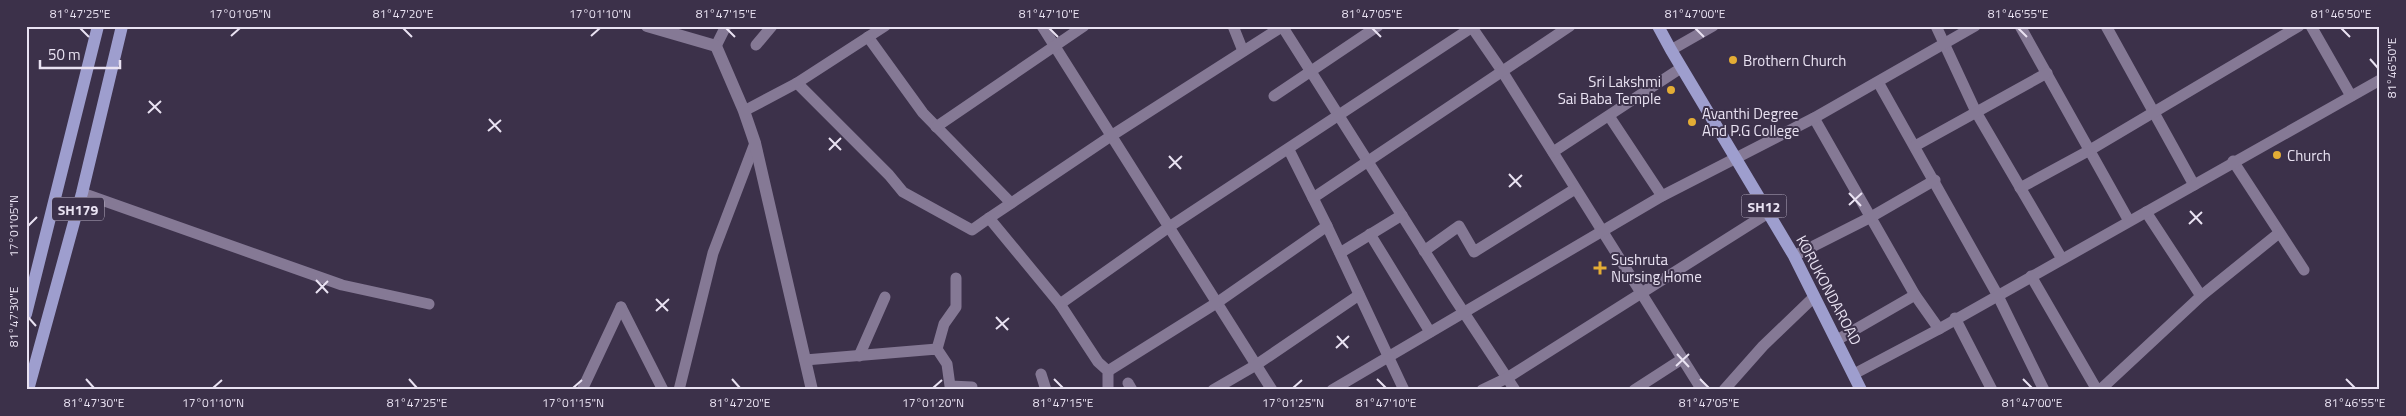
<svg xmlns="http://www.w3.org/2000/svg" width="2406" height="416" font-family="'Titillium Web',sans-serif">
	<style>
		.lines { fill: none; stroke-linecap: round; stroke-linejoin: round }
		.minor { stroke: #857995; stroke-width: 11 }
		.tertiary { stroke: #857995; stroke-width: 12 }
		.primary { stroke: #9e9ece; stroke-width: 12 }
		.ticks { fill: none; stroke: #e9e2f2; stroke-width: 2 }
		.poi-dot { fill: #e4ad35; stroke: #3c314a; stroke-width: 2 }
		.labels { text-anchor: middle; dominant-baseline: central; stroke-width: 4; stroke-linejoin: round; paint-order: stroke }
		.shield { fill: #3c314a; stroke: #b5adc0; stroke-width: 1 }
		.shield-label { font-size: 14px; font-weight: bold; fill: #e9e2f2 }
		.poi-label { font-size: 15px; fill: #e9e2f2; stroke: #3c314a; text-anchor: start }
		.street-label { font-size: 15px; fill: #e9e2f2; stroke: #3c314a }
		.neatline { fill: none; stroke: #e9e2f2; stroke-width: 2 }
		.ticks-label { font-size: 12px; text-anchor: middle; fill: #e9e2f2 }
	</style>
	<rect width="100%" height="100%" fill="#3c314a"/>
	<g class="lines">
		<!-- minor -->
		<g class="minor">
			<path d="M 1042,26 L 1272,390"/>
			<path d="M 1233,26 L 1243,51"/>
			<path d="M 1282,26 L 1453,296 L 1515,390"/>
			<path d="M 1471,26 L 1502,71 L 1702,390"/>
			<path d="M 1936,26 L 1976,112 L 2062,259"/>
			<path d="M 2020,26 L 2129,221"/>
			<path d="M 2106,26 L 2194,185"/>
			<path d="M 2311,26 L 2351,96"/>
			<path d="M 868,37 L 923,113 L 1011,203"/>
			<path d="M 756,45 L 772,26"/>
			<path d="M 716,46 L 726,26"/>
			<path d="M 1671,50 L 1713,26"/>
			<path d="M 1878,82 L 1997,294 L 2044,390"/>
			<path d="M 797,83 L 889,175 L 903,192 L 972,230 L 989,218"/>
			<path d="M 1274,96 L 1378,26"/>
			<path d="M 744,111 L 797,83 L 885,26"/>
			<path d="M 1609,116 L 1662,196"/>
			<path d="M 1814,118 L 1915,295 L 1939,329"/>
			<path d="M 936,127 L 1084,26"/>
			<path d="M 1915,146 L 2047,73"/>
			<path d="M 1289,150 L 1327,226 L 1404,390"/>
			<path d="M 1553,152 L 1681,68"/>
			<path d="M 2233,161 L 2304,270"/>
			<path d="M 2020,188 L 2090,150 L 2299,26"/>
			<path d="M 82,193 L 342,285 L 429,304"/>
			<path d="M 1313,198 L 1570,26"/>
			<path d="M 2146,212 L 2201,296"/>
			<path d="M 1370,234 L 1430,332"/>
			<path d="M 1424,251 L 1459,226 L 1474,252 L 1575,189"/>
			<path d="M 1340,253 L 1402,215"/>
			<path d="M 1794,256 L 1871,217 L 1935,180"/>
			<path d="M 2031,276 L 2097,390"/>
			<path d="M 1060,304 L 1169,227 L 1474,26"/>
			<path d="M 621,307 L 663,390"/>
			<path d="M 1955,318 L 1992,390"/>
			<path d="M 1837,340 L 1915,295"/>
			<path d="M 937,349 L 944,324 L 956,307 L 956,278"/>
			<path d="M 859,356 L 885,297"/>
			<path d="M 805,360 L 937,349 L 947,364 L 950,386 L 972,387"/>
			<path d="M 1108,371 L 1218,302 L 1327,226"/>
			<path d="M 1041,374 L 1046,390"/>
			<path d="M 1854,374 L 1939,329 L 2380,80"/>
			<path d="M 1128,383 L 1132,390"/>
			<path d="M 582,390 L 621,307"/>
			<path d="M 679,390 L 713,253 L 755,143"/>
			<path d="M 1108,390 L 1108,371 L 1098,362 L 1060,304 L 989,218 L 1111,136 L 1283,26"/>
			<path d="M 1213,390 L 1256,365 L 1359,295"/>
			<path d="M 1332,390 L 1662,196 L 1814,118 L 1975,26"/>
			<path d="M 1482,390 L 1507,378 L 1768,213"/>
			<path d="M 1634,390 L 1682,359"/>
			<path d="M 1724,390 L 1763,346 L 1814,297"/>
			<path d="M 2100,390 L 2201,296 L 2279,233"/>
		</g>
		<!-- tertiary -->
		<path class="tertiary" d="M 647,26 L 716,46 L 744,111 L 755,143 L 812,390"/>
		<!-- primary -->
		<g class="primary">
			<path d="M 1658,26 L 1671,50 L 1794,256 L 1861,390"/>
			<path d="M 26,314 L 98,26"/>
			<path d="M 28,390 L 82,193 L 122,26"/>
		</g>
	</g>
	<!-- ticks -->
	<path class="ticks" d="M 80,28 L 89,37M 403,28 L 412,37M 726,28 L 735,37M 1049,28 L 1058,37M 1372,28 L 1381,37M 1695,28 L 1704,37M 2018,28 L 2027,37M 2341,28 L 2350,37M 231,36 L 240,28M 591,36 L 600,28M 2370,59 L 2378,68M 149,101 L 161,113M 148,113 L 161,101M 489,119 L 501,132M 488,131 L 501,120M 829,138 L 841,150M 829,150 L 841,138M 1169,156 L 1181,169M 1169,168 L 1182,156M 1509,174 L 1521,187M 1509,187 L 1522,175M 1849,193 L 1861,206M 1849,205 L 1862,193M 2190,211 L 2202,224M 2189,224 L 2202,212M 28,226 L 37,217M 316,280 L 328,293M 316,293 L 328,281M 656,299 L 668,311M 656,311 L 669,299M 28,317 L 36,326M 996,317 L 1008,330M 996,329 L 1009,318M 1337,336 L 1348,348M 1336,348 L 1349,336M 1677,354 L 1689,367M 1676,366 L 1689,354M 86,379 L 94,388M 409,379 L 417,388M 732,379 L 740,388M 1054,379 L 1063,388M 1377,379 L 1386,388M 1700,379 L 1709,388M 2023,379 L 2032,388M 2346,379 L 2355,388M 213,388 L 222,380M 573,388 L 582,380M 933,388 L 942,380M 1293,388 L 1302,380"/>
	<!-- markers -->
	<g class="poi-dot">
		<circle cx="1733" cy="60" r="5"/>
		<circle cx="1671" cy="90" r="5"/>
		<circle cx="1692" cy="122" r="5"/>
		<circle cx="2277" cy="155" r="5"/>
		<path d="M1597.5 260.5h5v5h5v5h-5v5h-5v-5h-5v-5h5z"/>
	</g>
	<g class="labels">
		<!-- shield labels -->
		<g class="shield">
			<rect x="1741.5" y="194.5" width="45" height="23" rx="4"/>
			<rect x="52" y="197.5" width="52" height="23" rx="4"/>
		</g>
		<g class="shield-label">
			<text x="1764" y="206">SH12</text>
			<text x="78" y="209">SH179</text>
		</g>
		<!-- poi labels -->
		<g class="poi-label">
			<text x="1743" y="60">Brothern Church</text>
			<text x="1661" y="81" text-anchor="end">Sri Lakshmi<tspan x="1661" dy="17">Sai Baba Temple</tspan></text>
			<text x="1702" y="113">Avanthi Degree<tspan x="1702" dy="17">And P.G College</tspan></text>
			<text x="2287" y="155">Church</text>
			<text x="1611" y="259">Sushruta<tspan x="1611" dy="17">Nursing Home</tspan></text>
		</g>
		<!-- street labels -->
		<g class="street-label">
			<text transform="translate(1829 290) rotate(62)">KORUKONDAROAD</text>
		</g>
	</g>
	<!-- border -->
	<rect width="2406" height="416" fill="none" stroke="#3c314a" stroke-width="55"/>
	<!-- scale -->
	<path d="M40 60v8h80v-8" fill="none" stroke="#e9e2f2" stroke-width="2.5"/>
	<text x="48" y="60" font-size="15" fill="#e9e2f2" stroke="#3c314a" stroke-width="4" paint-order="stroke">50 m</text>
	<rect x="28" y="28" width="2350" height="360" class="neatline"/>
	<g class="ticks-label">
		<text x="80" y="18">81°47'25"E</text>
		<text x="240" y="18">17°01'05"N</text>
		<text x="403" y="18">81°47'20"E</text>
		<text x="600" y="18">17°01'10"N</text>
		<text x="726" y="18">81°47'15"E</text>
		<text x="1049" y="18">81°47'10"E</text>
		<text x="1372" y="18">81°47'05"E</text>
		<text x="1695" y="18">81°47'00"E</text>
		<text x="2018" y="18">81°46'55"E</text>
		<text x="2341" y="18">81°46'50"E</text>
		<text transform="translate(2392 68) rotate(-90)" y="4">81°46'50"E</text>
		<text transform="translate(14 226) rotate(-90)" y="4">17°01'05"N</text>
		<text transform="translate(14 317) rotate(-90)" y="4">81°47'30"E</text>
		<text x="94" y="407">81°47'30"E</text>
		<text x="213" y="407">17°01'10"N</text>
		<text x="417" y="407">81°47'25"E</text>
		<text x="573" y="407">17°01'15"N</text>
		<text x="740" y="407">81°47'20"E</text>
		<text x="933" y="407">17°01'20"N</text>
		<text x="1063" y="407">81°47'15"E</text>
		<text x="1293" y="407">17°01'25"N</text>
		<text x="1386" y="407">81°47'10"E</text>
		<text x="1709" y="407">81°47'05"E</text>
		<text x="2032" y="407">81°47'00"E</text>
		<text x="2355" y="407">81°46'55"E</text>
	</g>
</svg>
